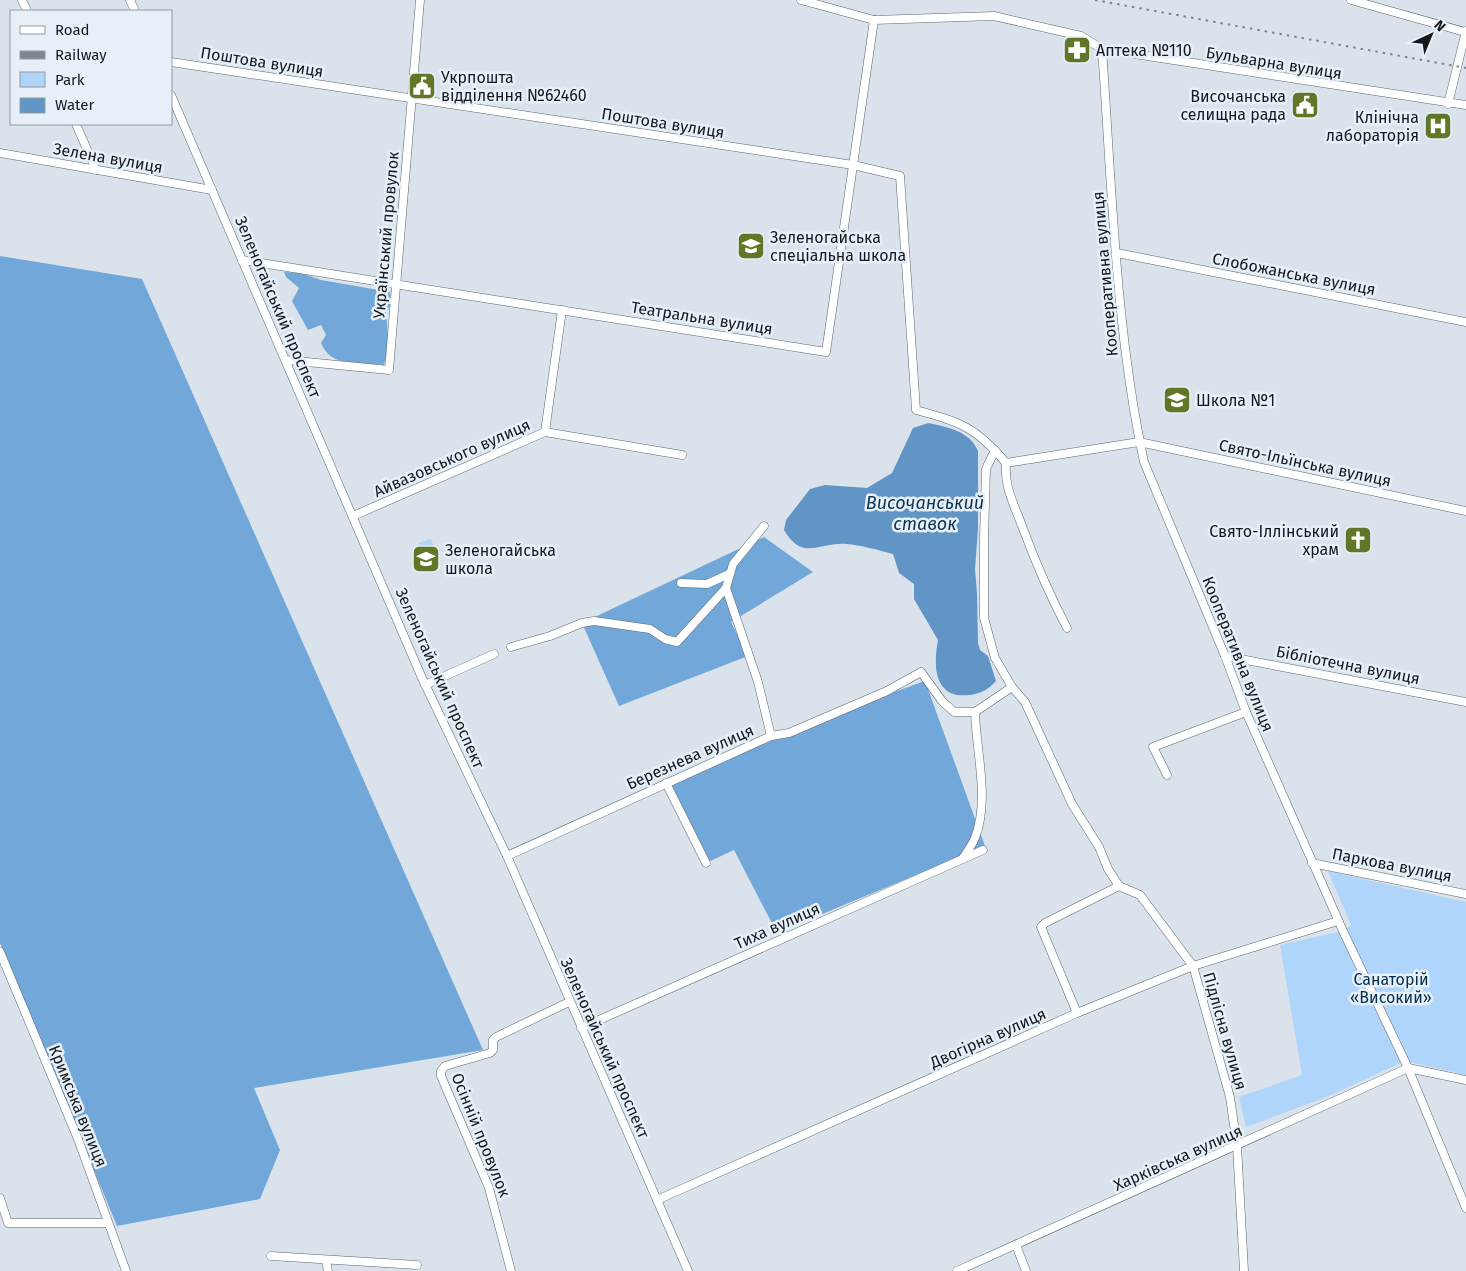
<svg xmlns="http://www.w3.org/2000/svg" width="1466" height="1271" font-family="'Fira Sans',sans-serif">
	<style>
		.green { fill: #afd6fa }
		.forest { fill: #72a8d9 }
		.water { fill: #6095c5 }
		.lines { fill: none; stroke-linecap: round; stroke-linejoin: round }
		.minor-casing { stroke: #5d656c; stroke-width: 9 }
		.minor { stroke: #fff; stroke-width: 8 }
		.rail { stroke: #80868c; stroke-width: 2; stroke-dasharray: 2.5 5; stroke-linecap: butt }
		.labels { text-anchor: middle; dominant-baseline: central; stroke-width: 5; stroke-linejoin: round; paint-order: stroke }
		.poi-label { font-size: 16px; fill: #16191c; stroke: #e7f0f9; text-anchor: start }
		.street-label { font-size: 16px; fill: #16191c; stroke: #e7f0f9 }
		.park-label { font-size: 16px; fill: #022d4d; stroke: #e7f0f9 }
		.water-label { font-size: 18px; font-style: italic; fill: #0a3454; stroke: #e7f0f9 }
	</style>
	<rect width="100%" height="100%" fill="#dae3eb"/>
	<!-- green -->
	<g class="green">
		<path d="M 431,539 L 440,563 L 427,568 L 418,543 Z"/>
		<path d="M 1328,871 L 1466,902 L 1466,1075 L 1405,1061 L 1329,1096 L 1246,1127 L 1239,1097 L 1302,1075 L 1280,945 L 1342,931 L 1351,925 Z"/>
	</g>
	<!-- forest -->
	<g class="forest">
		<path d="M 0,256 L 142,279 L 483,1050 L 254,1088 L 280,1150 L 260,1199 L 117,1226 L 0,943 Z"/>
		<path d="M 284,272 L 301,273 L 321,280 L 390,292 L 391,305 L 386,312 C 388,330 389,348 384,365 C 360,362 332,369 321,343 L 326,335 L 321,325 L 308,330 L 292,301 L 299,288 L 286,277 Z"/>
		<path d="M 764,537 L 813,572 L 731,622 L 748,656 L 619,706 L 582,623 Z"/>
		<path d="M 925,681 L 985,846 L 777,933 L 734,850 L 706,863 L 666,783 L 771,736 Z"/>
	</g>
	<!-- water -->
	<path class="water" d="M 928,423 C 947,427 970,431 978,451 L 978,529 L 975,569 L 977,593 L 978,643 L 980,650 L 988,656 L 996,681 C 989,689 980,694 969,695 C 934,699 933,666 938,640 L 914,599 L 914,584 L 899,573 L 893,554 C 878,550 861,545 846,544 C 819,542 803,562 784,530 L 786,520 L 810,489 L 825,485 L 867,488 L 892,473 L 913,428 Z"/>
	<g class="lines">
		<!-- minor casing -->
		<g class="minor-casing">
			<g id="minor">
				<path d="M 22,0 L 27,11"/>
				<path d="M 130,0 L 135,11"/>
				<path d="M 801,0 L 874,20 L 994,16 L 1081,36 L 1102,49 L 1466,105"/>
				<path d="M 1351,0 L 1465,32"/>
				<path d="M 1102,49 C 1112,186 1115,327 1144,462 L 1225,656 L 1246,712 L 1343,931 L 1408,1068 L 1466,1208"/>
				<path d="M 171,62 L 853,165 L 900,176 L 916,410 C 960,422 976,427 1006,463 C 1004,487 1014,504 1022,526 C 1035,561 1049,594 1067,628"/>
				<path d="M 171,95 L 422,678 L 507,856 L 688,1271"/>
				<path d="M 1448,104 L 1466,31"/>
				<path d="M 76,124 L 96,170"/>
				<path d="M 0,153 L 212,190"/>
				<path d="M 1117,253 L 1466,322"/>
				<path d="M 242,260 L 826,352 L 874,20"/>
				<path d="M 286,360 L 389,370 L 420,0"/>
				<path d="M 545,432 L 562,310"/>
				<path d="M 995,450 L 986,469 L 984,538 L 984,618 L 995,658 L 1012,687 L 1025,702 L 1072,804 L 1099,847 L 1108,869 L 1119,886 L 1140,895 L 1193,966 L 1230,1097 L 1237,1146 L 1244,1271"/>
				<path d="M 1006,463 L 1139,442 L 1466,511"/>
				<path d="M 353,516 L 545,432 L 682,455"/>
				<path d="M 681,583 L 707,584 L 729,574"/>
				<path d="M 511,647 L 550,636 L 582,623 L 594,621 L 650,629 L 665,639 L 677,642 L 726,588 L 733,564 L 764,526"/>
				<path d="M 1225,656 L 1466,702"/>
				<path d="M 425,685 L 494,654"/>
				<path d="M 771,736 L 789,733 L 887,691 L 921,672 L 942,701 L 954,712 L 975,712 L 1012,687"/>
				<path d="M 1167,775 L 1153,747 L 1246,712"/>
				<path d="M 666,783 L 706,863"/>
				<path d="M 507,856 L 771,736 L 758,682 L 726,588"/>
				<path d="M 963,858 C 967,852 972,845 975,838 C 990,799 976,752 975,712"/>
				<path d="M 1312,863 L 1466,894"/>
				<path d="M 0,952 L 78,1139 L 126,1271"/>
				<path d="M 1077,1013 L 1041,927 L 1045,923 L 1119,886"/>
				<path d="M 581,1028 L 983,850"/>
				<path d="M 0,1198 L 8,1223 L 108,1223"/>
				<path d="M 657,1200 L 1077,1013 L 1193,966 L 1338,921"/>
				<path d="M 1016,1245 L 1026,1271"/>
				<path d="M 271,1256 L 417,1265"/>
				<path d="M 326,1260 L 328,1271"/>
				<path d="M 511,1271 L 489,1188 L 441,1076 L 441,1071 L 445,1066 L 490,1053 L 493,1050 L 493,1040 L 496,1037 L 569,1002"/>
				<path d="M 957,1271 L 1408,1068 L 1466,1080"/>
			</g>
		</g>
		<!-- minor -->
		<use href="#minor" class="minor"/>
		<!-- rail -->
		<path class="rail" d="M 1095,0 L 1466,68"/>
	</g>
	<!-- icons -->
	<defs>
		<g id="pharmacy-square" transform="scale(1.4375)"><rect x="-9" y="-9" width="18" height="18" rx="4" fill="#617626" stroke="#e7f0f9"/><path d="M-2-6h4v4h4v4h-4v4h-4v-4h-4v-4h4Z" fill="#fff"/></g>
		<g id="civic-square" transform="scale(1.4375)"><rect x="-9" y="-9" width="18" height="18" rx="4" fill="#617626" stroke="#e7f0f9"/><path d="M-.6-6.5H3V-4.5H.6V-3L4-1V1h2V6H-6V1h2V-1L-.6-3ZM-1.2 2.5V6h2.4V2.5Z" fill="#fff"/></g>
		<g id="hospital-square" transform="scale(1.4375)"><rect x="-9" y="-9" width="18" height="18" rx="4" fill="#617626" stroke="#e7f0f9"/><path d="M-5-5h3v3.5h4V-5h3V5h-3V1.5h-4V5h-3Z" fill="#fff"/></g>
		<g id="school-square" transform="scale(1.4375)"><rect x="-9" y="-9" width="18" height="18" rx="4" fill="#617626" stroke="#e7f0f9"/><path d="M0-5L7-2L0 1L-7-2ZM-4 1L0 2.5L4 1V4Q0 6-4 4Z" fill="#fff"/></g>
		<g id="church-square" transform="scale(1.4375)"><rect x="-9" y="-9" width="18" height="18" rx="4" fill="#617626" stroke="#e7f0f9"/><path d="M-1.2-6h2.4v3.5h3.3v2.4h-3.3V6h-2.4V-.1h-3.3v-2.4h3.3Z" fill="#fff"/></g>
	</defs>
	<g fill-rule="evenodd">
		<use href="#pharmacy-square" x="1077" y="50"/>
		<use href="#civic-square" x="422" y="86"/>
		<use href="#civic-square" x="1305" y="105"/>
		<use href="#hospital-square" x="1438" y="126"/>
		<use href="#school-square" x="751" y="246"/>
		<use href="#school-square" x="1177" y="400"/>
		<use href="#church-square" x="1358" y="540"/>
		<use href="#school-square" x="426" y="559"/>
	</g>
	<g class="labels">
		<!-- poi labels -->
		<g class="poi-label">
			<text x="1096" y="50">Аптека №110</text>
			<text x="441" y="77">Укрпошта<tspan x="441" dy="18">відділення №62460</tspan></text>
			<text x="1286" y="96" text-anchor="end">Височанська<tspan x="1286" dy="18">селищна рада</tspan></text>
			<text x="1419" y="117" text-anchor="end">Клінічна<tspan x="1419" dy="18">лабораторія</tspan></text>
			<text x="770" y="237">Зеленогайська<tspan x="770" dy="18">спеціальна школа</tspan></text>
			<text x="1196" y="400">Школа №1</text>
			<text x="1339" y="531" text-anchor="end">Свято-Іллінський<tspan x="1339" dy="18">храм</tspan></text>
			<text x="445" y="550">Зеленогайська<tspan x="445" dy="18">школа</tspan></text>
		</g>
		<!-- street labels -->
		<g class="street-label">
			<text transform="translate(262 62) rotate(9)">Поштова вулиця</text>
			<text transform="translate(1274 63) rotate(9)">Бульварна вулиця</text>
			<text transform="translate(663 123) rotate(9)">Поштова вулиця</text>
			<text transform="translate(108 158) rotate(10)">Зелена вулиця</text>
			<text transform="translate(386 235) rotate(-85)">Український провулок</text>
			<text transform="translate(1105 274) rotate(-95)">Кооперативна вулиця</text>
			<text transform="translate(1294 274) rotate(11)">Слобожанська вулиця</text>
			<text transform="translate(278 307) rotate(67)">Зеленогайський проспект</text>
			<text transform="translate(702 318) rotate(9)">Театральна вулиця</text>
			<text transform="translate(452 458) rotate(-24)">Айвазовського вулиця</text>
			<text transform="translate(1305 463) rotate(12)">Свято-Ільїнська вулиця</text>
			<text transform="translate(1238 654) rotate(68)">Кооперативна вулиця</text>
			<text transform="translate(1348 665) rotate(11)">Бібліотечна вулиця</text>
			<text transform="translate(440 678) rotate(66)">Зеленогайський проспект</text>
			<text transform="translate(690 757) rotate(-24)">Березнева вулиця</text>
			<text transform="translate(1392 865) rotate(11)">Паркова вулиця</text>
			<text transform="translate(777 926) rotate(-24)">Тиха вулиця</text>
			<text transform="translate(1225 1031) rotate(74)">Підлісна вулиця</text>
			<text transform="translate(988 1038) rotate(-24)">Двогірна вулиця</text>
			<text transform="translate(605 1048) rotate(66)">Зеленогайський проспект</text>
			<text transform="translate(78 1106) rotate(68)">Кримська вулиця</text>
			<text transform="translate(481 1135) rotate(68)">Осінній провулок</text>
			<text transform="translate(1178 1158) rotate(-24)">Харківська вулиця</text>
		</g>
		<!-- park labels -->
		<g class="park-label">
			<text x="1391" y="979">Санаторій<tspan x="1391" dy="18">«Високий»</tspan></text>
		</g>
		<!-- water labels -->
		<g class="water-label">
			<text x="925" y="503">Височанський<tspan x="925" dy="21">ставок</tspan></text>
		</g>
	</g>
	<!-- legend -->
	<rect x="10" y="10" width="162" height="115" fill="#e7f0f9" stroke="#939aa1"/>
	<rect x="20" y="26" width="25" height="8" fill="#ffffff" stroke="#939aa1"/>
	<text x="55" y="35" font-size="15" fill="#16191c">Road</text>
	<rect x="20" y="51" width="25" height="8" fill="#80868c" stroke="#939aa1"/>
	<text x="55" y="60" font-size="15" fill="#16191c">Railway</text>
	<rect x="20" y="72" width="25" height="15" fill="#afd6fa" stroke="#939aa1"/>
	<text x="55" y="85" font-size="15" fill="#16191c">Park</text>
	<rect x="20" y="98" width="25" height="15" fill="#6095c5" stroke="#939aa1"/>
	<text x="55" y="110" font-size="15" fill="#16191c">Water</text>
	<!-- north arrow -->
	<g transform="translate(1431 35) rotate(44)" stroke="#e7f0f9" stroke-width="4" paint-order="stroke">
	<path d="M0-4L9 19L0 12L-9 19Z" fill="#16191c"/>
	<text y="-8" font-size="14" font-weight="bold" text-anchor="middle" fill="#16191c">N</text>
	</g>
</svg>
